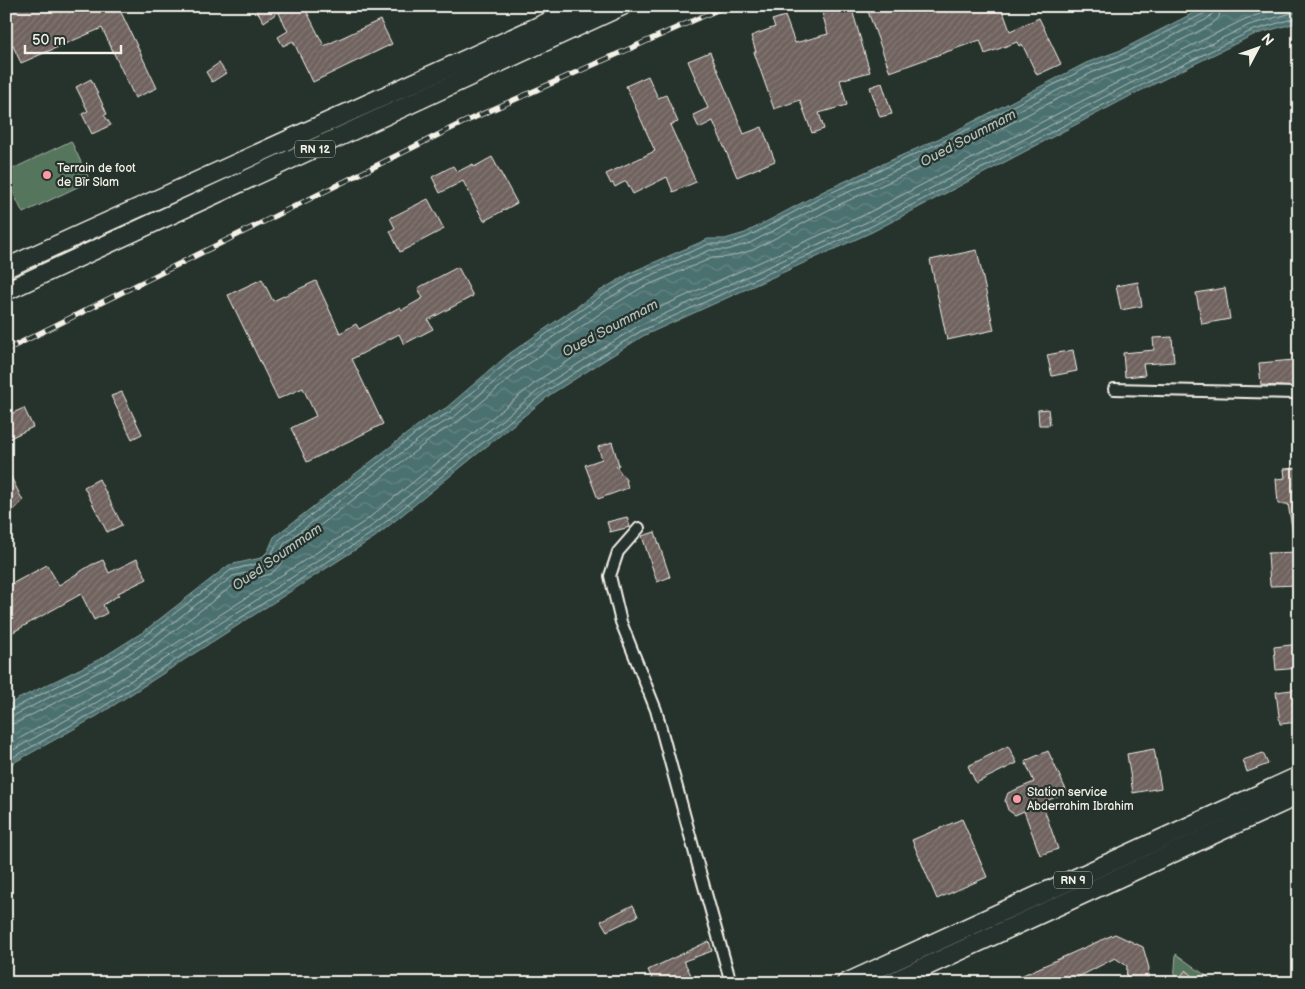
<svg xmlns="http://www.w3.org/2000/svg" width="1305" height="989" font-family="'Balsamiq Sans',sans-serif">
	<style>
		.grass { fill: #55745d; stroke: #a4b2a2 }
		.water { fill: url(#water-waves); stroke: #8fa4a0 }
		.lines { fill: none; stroke-linecap: round; stroke-linejoin: round }
		.shore { stroke: #b0bdb8; stroke-width: 1 }
		.building { fill: url(#building-hatch); stroke: #f4f1e8 }
		.minor-casing { stroke: #f4f1e8; stroke-width: 14 }
		.trunk-casing { stroke: #f4f1e8; stroke-width: 21 }
		.minor { stroke: #26332d; stroke-width: 10 }
		.trunk { stroke: #26332d; stroke-width: 18 }
		.rail-casing { stroke: #f4f1e8; stroke-width: 5.5 }
		.rail { stroke: #26332d; stroke-width: 4; stroke-dasharray: 11; stroke-linecap: butt }
		.poi-dot { fill: #ff9aa2; stroke: #26332d; stroke-width: 2 }
		.labels { text-anchor: middle; dominant-baseline: central; stroke-width: 4.5; stroke-linejoin: round; paint-order: stroke }
		.shield { fill: #26332d; stroke: #b6b8b0; stroke-width: 1 }
		.shield-label { font-size: 11px; font-weight: bold; fill: #f4f1e8 }
		.poi-label { font-size: 12px; fill: #f4f1e8; stroke: #26332d; text-anchor: start }
		.water-label { font-size: 14px; font-style: italic; fill: #b0bdb8; stroke: #26332d }
	</style>
	<defs>
		<pattern id="water-waves" width="16" height="10" patternUnits="userSpaceOnUse" patternTransform="scale(1.25)"><rect width="16" height="10" fill="#4b7070"/><path d="M0 5q4-4 8 0t8 0" fill="none" stroke="#668584"/></pattern>
		<pattern id="building-hatch" width="6" height="6" patternUnits="userSpaceOnUse" patternTransform="scale(1.25)"><rect width="6" height="6" fill="#6f625e"/><path d="M-1 1l2-2M0 6l6-6M5 7l2-2" fill="none" stroke="#847975"/></pattern>
	</defs>
	<rect width="100%" height="100%" fill="#26332d"/>
	<filter id="ink" filterUnits="userSpaceOnUse"><feTurbulence type="fractalNoise" baseFrequency=".02" numOctaves="2"/><feDisplacementMap in="SourceGraphic" scale="10" xChannelSelector="R" yChannelSelector="G"/><feConvolveMatrix kernelMatrix="1 2 1 2 8 2 1 2 1" color-interpolation-filters="sRGB"/></filter>
	<g filter="url(#ink)">
		<!-- grass -->
		<g class="grass">
			<path d="M 71,141 L 90,181 L 23,213 L 6,178 L 6,172 Z"/>
			<path d="M 1176,954 L 1216,983 L 1174,983 Z"/>
		</g>
		<!-- water -->
		<path class="water" d="M 1207,6 L 1299,6 L 1299,22 L 1253,35 L 1134,94 L 872,232 L 643,336 L 551,394 L 375,537 L 97,716 L 6,767 L 6,707 L 16,700 L 102,658 L 143,632 L 229,565 L 261,558 L 268,551 L 274,537 L 426,419 L 446,408 L 509,354 L 598,292 L 632,272 L 708,239 L 725,239 L 745,233 L 826,190 L 953,132 L 1086,63 L 1121,50 Z"/>
		<g class="lines">
			<!-- shore -->
			<g class="shore">
				<path d="M 6,711 L 10,710 L 105,662 L 145,636 L 231,570 L 264,562 L 272,553 L 279,540 L 428,424 L 450,412 L 512,358 L 601,296 L 634,276 L 709,244 L 726,244 L 747,237 L 828,194 L 955,136 L 1088,67 L 1123,54 L 1205,13 L 1208,6"/>
				<path d="M 6,717 L 13,716 L 108,667 L 149,641 L 233,576 L 267,568 L 278,557 L 284,544 L 432,429 L 454,417 L 516,363 L 604,301 L 638,281 L 710,250 L 727,250 L 750,243 L 831,200 L 958,142 L 1091,73 L 1125,60 L 1207,19 L 1213,13 L 1214,6"/>
				<path d="M 6,725 L 16,723 L 112,673 L 153,647 L 236,583 L 271,574 L 284,561 L 290,549 L 436,435 L 458,422 L 521,369 L 608,308 L 641,288 L 712,258 L 728,257 L 753,250 L 834,207 L 961,149 L 1094,80 L 1128,67 L 1211,25 L 1219,17 L 1221,6"/>
				<path d="M 6,746 L 88,700 L 364,522 L 540,379 L 634,319 L 864,215 L 1126,78 L 1245,19 L 1285,6"/>
				<path d="M 6,754 L 91,706 L 369,528 L 545,385 L 638,326 L 867,222 L 1129,84 L 1249,25 L 1299,11"/>
				<path d="M 6,761 L 95,712 L 372,533 L 548,390 L 641,331 L 870,227 L 1132,90 L 1251,31 L 1299,17"/>
			</g>
		</g>
		<!-- building -->
		<g class="building">
			<path d="M 6,6 L 118,6 L 157,88 L 135,98 L 102,28 L 21,63 L 6,31 Z"/>
			<path d="M 254,6 L 287,6 L 264,22 Z"/>
			<path d="M 292,6 L 304,6 L 324,46 L 380,20 L 392,44 L 313,82 L 293,41 L 283,46 L 278,37 L 288,31 L 279,13 Z"/>
			<path d="M 830,6 L 851,6 L 870,72 L 840,80 L 847,105 L 819,113 L 824,129 L 812,133 L 800,100 L 774,109 L 754,52 L 756,52 L 751,36 L 775,27 L 772,20 L 785,16 L 795,43 L 828,34 L 821,9 Z"/>
			<path d="M 866,6 L 1001,6 L 1010,31 L 1039,18 L 1061,64 L 1037,75 L 1022,44 L 1019,46 L 1017,42 L 985,54 L 980,40 L 890,72 Z"/>
			<path d="M 710,52 L 744,134 L 762,127 L 775,161 L 737,177 L 713,121 L 699,128 L 693,115 L 708,108 L 688,61 Z"/>
			<path d="M 219,63 L 226,73 L 212,82 L 206,72 Z"/>
			<path d="M 648,76 L 658,98 L 666,95 L 678,122 L 670,125 L 696,182 L 673,192 L 667,177 L 633,194 L 626,181 L 615,187 L 613,183 L 611,184 L 606,174 L 655,151 L 626,86 Z"/>
			<path d="M 91,79 L 107,114 L 104,115 L 111,125 L 92,134 L 82,114 L 88,111 L 76,87 Z"/>
			<path d="M 882,83 L 892,114 L 880,117 L 870,87 Z"/>
			<path d="M 492,157 L 517,203 L 484,221 L 463,181 L 440,193 L 432,177 L 453,166 L 457,172 L 473,164 L 474,167 Z"/>
			<path d="M 428,199 L 444,229 L 400,252 L 390,231 L 395,228 L 390,218 Z"/>
			<path d="M 977,250 L 994,330 L 947,340 L 930,260 Z"/>
			<path d="M 458,267 L 473,296 L 428,320 L 433,329 L 404,344 L 399,334 L 352,359 L 383,424 L 307,462 L 291,428 L 316,416 L 303,388 L 278,399 L 228,295 L 262,279 L 273,301 L 316,281 L 340,333 L 356,324 L 359,329 L 400,307 L 402,310 L 423,298 L 418,288 Z"/>
			<path d="M 1138,282 L 1142,306 L 1121,310 L 1116,286 Z"/>
			<path d="M 1225,288 L 1230,319 L 1202,324 L 1196,293 Z"/>
			<path d="M 1172,337 L 1174,362 L 1143,364 L 1145,375 L 1125,377 L 1123,353 L 1154,350 L 1153,338 Z"/>
			<path d="M 1073,350 L 1077,371 L 1052,376 L 1047,355 Z"/>
			<path d="M 1294,360 L 1297,387 L 1261,385 L 1259,363 Z"/>
			<path d="M 122,392 L 142,434 L 132,439 L 111,396 Z"/>
			<path d="M 24,408 L 33,427 L 6,440 L 6,416 Z"/>
			<path d="M 1048,409 L 1050,425 L 1039,425 L 1038,410 Z"/>
			<path d="M 612,442 L 619,465 L 616,466 L 626,480 L 628,488 L 598,499 L 585,465 L 602,459 L 598,447 Z"/>
			<path d="M 6,467 L 23,501 L 6,517 Z"/>
			<path d="M 1299,468 L 1299,533 L 1293,533 L 1288,504 L 1278,504 L 1276,479 L 1285,478 L 1284,469 Z"/>
			<path d="M 99,479 L 122,525 L 107,532 L 84,487 Z"/>
			<path d="M 627,517 L 630,527 L 610,532 L 607,522 Z"/>
			<path d="M 655,532 L 670,577 L 657,582 L 642,536 Z"/>
			<path d="M 1299,552 L 1299,585 L 1270,586 L 1268,553 Z"/>
			<path d="M 137,559 L 147,579 L 118,593 L 119,595 L 103,605 L 107,613 L 94,620 L 81,594 L 6,636 L 6,587 L 47,565 L 59,585 L 91,565 L 103,560 L 109,573 Z"/>
			<path d="M 1299,644 L 1299,668 L 1276,670 L 1274,647 Z"/>
			<path d="M 1299,689 L 1299,722 L 1280,724 L 1276,692 Z"/>
			<path d="M 1008,746 L 1017,763 L 976,783 L 968,766 Z"/>
			<path d="M 1154,749 L 1161,788 L 1133,793 L 1127,754 Z"/>
			<path d="M 1048,751 L 1067,792 L 1042,803 L 1058,849 L 1040,855 L 1024,811 L 1015,815 L 1008,810 L 1005,801 L 1008,793 L 1034,782 L 1025,761 Z"/>
			<path d="M 1263,753 L 1268,764 L 1247,772 L 1243,760 Z"/>
			<path d="M 962,819 L 987,877 L 937,899 L 912,840 Z"/>
			<path d="M 633,905 L 638,916 L 607,931 L 601,921 Z"/>
			<path d="M 1115,934 L 1143,947 L 1149,968 L 1147,983 L 1126,983 L 1127,966 L 1115,958 L 1067,983 L 1005,983 Z"/>
			<path d="M 709,941 L 712,951 L 684,961 L 695,983 L 654,983 L 648,970 Z"/>
			<path d="M 1186,970 L 1201,983 L 1175,983 Z"/>
		</g>
		<g class="lines">
			<!-- minor casing -->
			<g class="minor-casing">
				<g id="minor">
					<path d="M 1114,389 L 1294,393 L 1299,395"/>
					<path d="M 639,528 L 618,552 L 610,576 L 621,622 L 656,710 L 698,865 L 731,983"/>
				</g>
			</g>
			<!-- trunk casing -->
			<g class="trunk-casing">
				<g id="trunk">
					<path d="M 6,268 L 583,6"/>
					<path d="M 6,291 L 622,6"/>
					<path d="M 846,983 L 1299,776"/>
					<path d="M 890,983 L 1299,795"/>
				</g>
			</g>
			<!-- minor -->
			<use href="#minor" class="minor"/>
			<!-- trunk -->
			<use href="#trunk" class="trunk"/>
			<!-- rail casing -->
			<g class="rail-casing">
				<path id="rail" d="M 6,350 L 462,123 L 726,6"/>
			</g>
			<!-- rail -->
			<use href="#rail" class="rail"/>
		</g>
	</g>
	<!-- markers -->
	<g class="poi-dot">
		<circle cx="47" cy="175" r="5"/>
		<circle cx="1017" cy="799" r="5"/>
	</g>
	<g class="labels">
		<!-- shield labels -->
		<g class="shield">
			<rect x="295" y="140.5" width="40" height="17" rx="4"/>
			<rect x="1054" y="871.5" width="38" height="17" rx="4"/>
		</g>
		<g class="shield-label">
			<text x="315" y="149">RN 12</text>
			<text x="1073" y="880">RN 9</text>
		</g>
		<!-- poi labels -->
		<g class="poi-label">
			<text x="57" y="168">Terrain de foot<tspan x="57" dy="14">de Bïr Slam</tspan></text>
			<text x="1027" y="792">Station service<tspan x="1027" dy="14">Abderrahim Ibrahim</tspan></text>
		</g>
		<!-- water labels -->
		<g class="water-label">
			<text transform="translate(968 138) rotate(-28)">Oued Soummam</text>
			<text transform="translate(610 328) rotate(-28)">Oued Soummam</text>
			<text transform="translate(277 557) rotate(-35)">Oued Soummam</text>
		</g>
	</g>
	<!-- margin -->
	<rect width="1305" height="989" fill="none" stroke="#26332d" stroke-width="25"/>
	<rect x="12" y="12" width="1280" height="964" fill="none" stroke="#f4f1e8" stroke-width="2" filter="url(#ink)"/>
	<!-- north arrow -->
	<g transform="translate(1258 48) rotate(49)" stroke="#26332d" stroke-width="4" paint-order="stroke">
	<path d="M0-4L9 19L0 12L-9 19Z" fill="#f4f1e8"/>
	<text y="-8" font-size="14" font-weight="bold" text-anchor="middle" fill="#f4f1e8">N</text>
	</g>
	<!-- scale -->
	<path d="M25 45v8h96v-8" fill="none" stroke="#f4f1e8" stroke-width="2.5"/>
	<text x="32" y="45" font-size="15" fill="#f4f1e8" stroke="#26332d" stroke-width="4" paint-order="stroke">50 m</text>
</svg>
